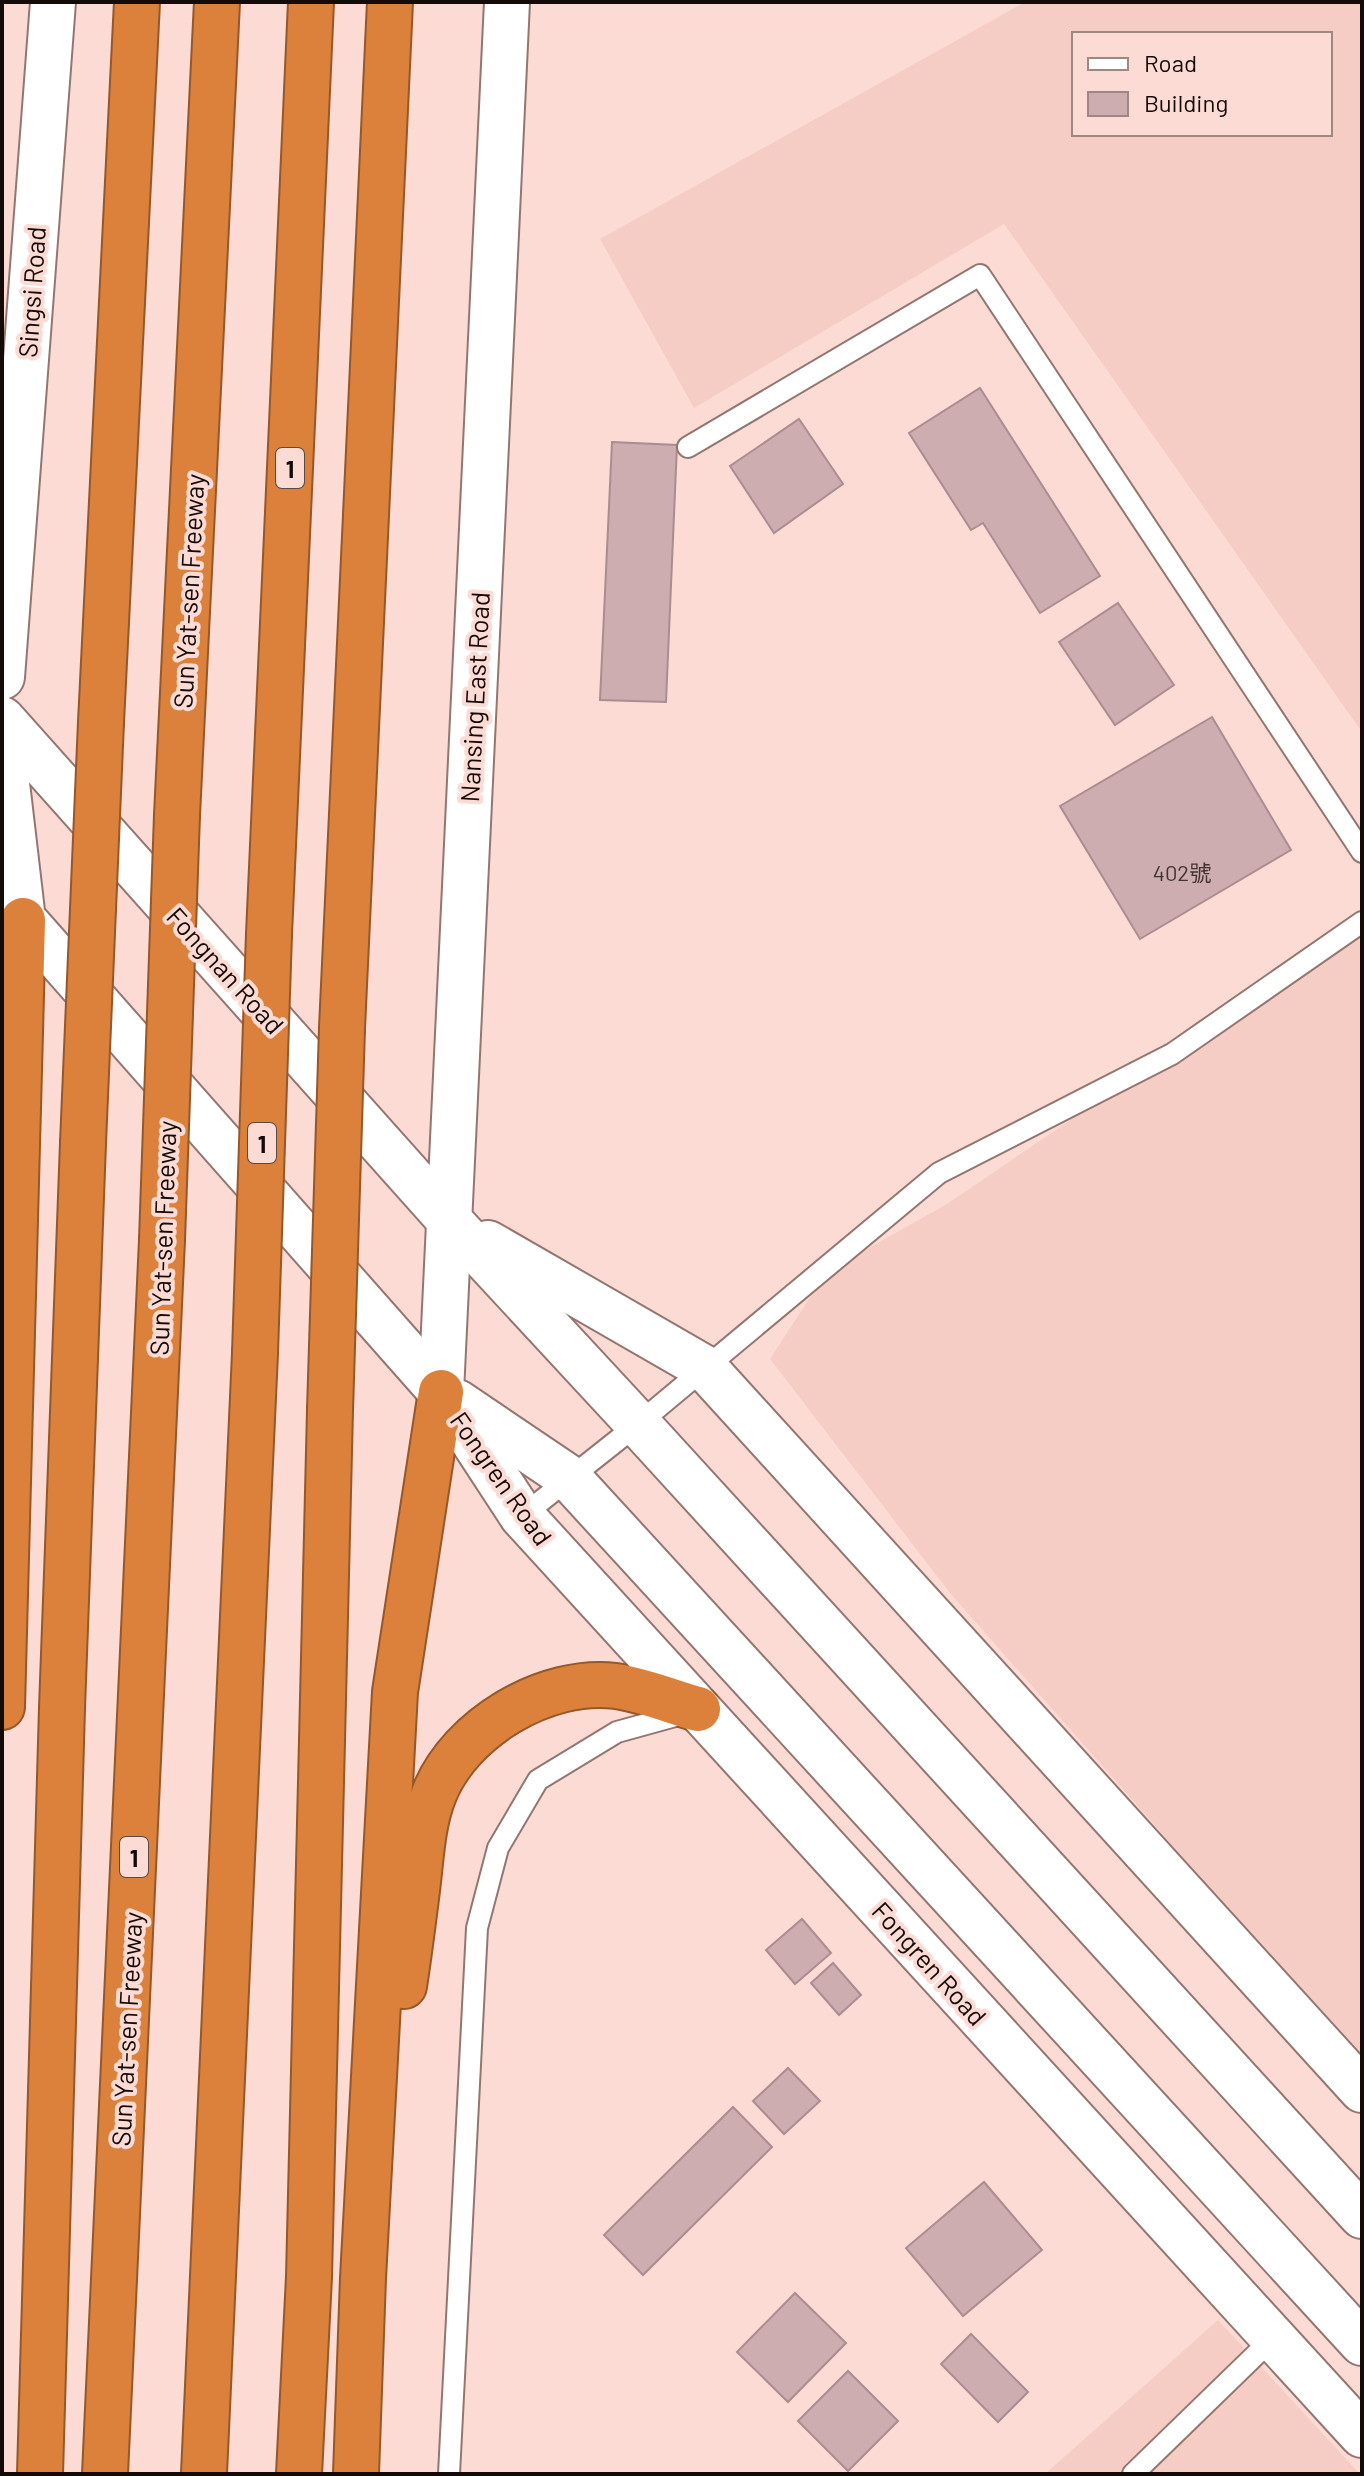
<svg xmlns="http://www.w3.org/2000/svg" width="1364" height="2476" font-family="Barlow,'Noto Sans TC',sans-serif">
	<style>
		.built { fill: #f6cdc4; fill-rule: evenodd }
		.building { fill: #cdadb0; stroke: #ab8c90; stroke-width: 2 }
		.lines { fill: none; stroke-linecap: round; stroke-linejoin: round }
		.lane-casing { stroke: #937670; stroke-width: 24 }
		.secondary-casing { stroke: #937670; stroke-width: 48 }
		.highway-casing { stroke: #965729; stroke-width: 48 }
		.lane { stroke: #fff; stroke-width: 20 }
		.secondary { stroke: #fff; stroke-width: 44 }
		.highway { stroke: #dc813b; stroke-width: 44 }
		.highway-bridge-casing { stroke: #965729; stroke-width: 48; stroke-linecap: butt }
		.highway-bridge { stroke: #dc813b; stroke-width: 44 }
		.labels { text-anchor: middle; dominant-baseline: central; stroke-width: 8; stroke-linejoin: round; paint-order: stroke }
		.number-label { font-size: 22px; fill: #423332 }
		.shield { fill: #fcdbd4; stroke: #5a4945; stroke-width: 2 }
		.shield-label { font-size: 24px; font-weight: bold; fill: #140a08 }
		.street-label { font-size: 26px; fill: #140a08; stroke: #fcdbd4 }
	</style>
	<rect width="100%" height="100%" fill="#fcdbd4"/>
	<!-- built -->
	<g class="built">
		<path d="M 1025,2 L 1362,2 L 1362,732 L 1004,224 L 694,408 L 600,239 ZM 1074,34 L 1330,34 L 1330,134 L 1074,134 Z"/>
		<path d="M 1362,922 L 1362,2054 L 1181,1855 L 950,1593 L 770,1359 L 811,1296 L 860,1253 L 947,1204 Z"/>
		<path d="M 1218,2320 L 1360,2474 L 1045,2474 Z"/>
	</g>
	<!-- building -->
	<g class="building">
		<path d="M 980,388 L 1100,576 L 1040,613 L 983,523 L 971,530 L 909,433 Z"/>
		<path d="M 799,419 L 843,484 L 774,533 L 730,466 Z"/>
		<path d="M 612,442 L 677,445 L 666,702 L 600,700 Z"/>
		<path d="M 1118,603 L 1174,685 L 1115,725 L 1059,642 Z"/>
		<path d="M 1212,717 L 1291,850 L 1140,939 L 1060,806 Z"/>
		<path d="M 802,1919 L 831,1953 L 795,1984 L 766,1950 Z"/>
		<path d="M 833,1963 L 861,1995 L 839,2015 L 811,1983 Z"/>
		<path d="M 788,2068 L 820,2101 L 784,2134 L 753,2101 Z"/>
		<path d="M 733,2107 L 772,2147 L 643,2275 L 604,2235 Z"/>
		<path d="M 984,2182 L 1042,2250 L 963,2316 L 906,2248 Z"/>
		<path d="M 795,2293 L 846,2343 L 788,2402 L 737,2352 Z"/>
		<path d="M 971,2334 L 1028,2392 L 998,2422 L 941,2364 Z"/>
		<path d="M 848,2371 L 898,2421 L 848,2471 L 798,2421 Z"/>
	</g>
	<g class="lines">
		<!-- lane casing -->
		<g class="lane-casing">
			<g id="lane">
				<path d="M 688,447 L 980,275 L 1362,852"/>
				<path d="M 522,1516 L 638,1424 L 939,1173 L 1172,1054 L 1362,922"/>
				<path d="M 449,2474 L 477,1928 L 498,1848 L 538,1780 L 617,1732 L 686,1713"/>
				<path d="M 1133,2474 L 1273,2338"/>
			</g>
		</g>
		<!-- secondary casing -->
		<g class="secondary-casing">
			<g id="secondary">
				<path d="M 2,677 L 53,2"/>
				<path d="M 2,719 L 450,1221 L 638,1424 L 1362,2216"/>
				<path d="M 2,741 L 23,920"/>
				<path d="M 2,895 L 441,1392 L 522,1516 L 1362,2435"/>
				<path d="M 488,1243 L 705,1368 L 1362,2090"/>
				<path d="M 441,1392 L 507,2"/>
				<path d="M 457,1402 L 568,1477 L 1362,2343"/>
			</g>
		</g>
		<!-- highway casing -->
		<g class="highway-casing">
			<g id="highway">
				<path d="M 101,722 L 137,2"/>
				<path d="M 177,815 L 217,2"/>
				<path d="M 269,934 L 311,2"/>
				<path d="M 342,1028 L 390,2"/>
				<path d="M 2,1707 L 23,920"/>
				<path d="M 404,1986 C 409,1954 413,1922 417,1890 C 421,1858 422,1824 434,1794 C 460,1728 546,1677 616,1686 C 644,1690 672,1702 698,1709"/>
				<path d="M 40,2474 L 62,1708 L 83,1143"/>
				<path d="M 105,2474 L 162,1240"/>
				<path d="M 204,2474 L 255,1353"/>
				<path d="M 299,2474 L 309,2277 L 330,1410"/>
				<path d="M 356,2474 L 363,2278 L 395,1692 L 441,1392"/>
			</g>
		</g>
		<!-- lane -->
		<use href="#lane" class="lane"/>
		<!-- secondary -->
		<use href="#secondary" class="secondary"/>
		<!-- highway -->
		<use href="#highway" class="highway"/>
		<!-- highway-bridge casing -->
		<g class="highway-bridge-casing">
			<g id="highway-bridge">
				<path d="M 83,1143 L 101,722"/>
				<path d="M 162,1240 L 177,815"/>
				<path d="M 255,1353 L 269,934"/>
				<path d="M 330,1410 L 342,1028"/>
			</g>
		</g>
		<!-- highway-bridge -->
		<use href="#highway-bridge" class="highway-bridge"/>
	</g>
	<g class="labels">
		<!-- number labels -->
		<g class="number-label">
			<text x="1182" y="872">402號</text>
		</g>
		<!-- shield labels -->
		<g class="shield">
			<rect x="276" y="448" width="28" height="40" rx="6"/>
			<rect x="248" y="1123" width="28" height="40" rx="6"/>
			<rect x="120" y="1837" width="28" height="40" rx="6"/>
		</g>
		<g class="shield-label">
			<text x="290" y="468">1</text>
			<text x="262" y="1143">1</text>
			<text x="134" y="1857">1</text>
		</g>
		<!-- street labels -->
		<g class="street-label">
			<text transform="translate(31 292) rotate(-86)">Singsi Road</text>
			<text transform="translate(188 591) rotate(-87)">Sun Yat-sen Freeway</text>
			<text transform="translate(474 697) rotate(-87)">Nansing East Road</text>
			<text transform="translate(226 970) rotate(48)">Fongnan Road</text>
			<text transform="translate(162 1238) rotate(-88)">Sun Yat-sen Freeway</text>
			<text transform="translate(502 1478) rotate(55)">Fongren Road</text>
			<text transform="translate(930 1963) rotate(48)">Fongren Road</text>
			<text transform="translate(126 2029) rotate(-87)">Sun Yat-sen Freeway</text>
		</g>
	</g>
	<!-- border -->
	<rect width="1364" height="2476" fill="none" stroke="#140a08" stroke-width="8"/>
	<!-- legend -->
	<rect x="1072" y="32" width="260" height="104" fill="#fcdbd4" stroke="#9f8782" stroke-width="2"/>
	<rect x="1088" y="58" width="40" height="12" fill="#ffffff" stroke="#9f8782" stroke-width="2"/>
	<text x="1144" y="72" font-size="24" fill="#140a08">Road</text>
	<rect x="1088" y="92" width="40" height="24" fill="#cdadb0" stroke="#9f8782" stroke-width="2"/>
	<text x="1144" y="112" font-size="24" fill="#140a08">Building</text>
</svg>
